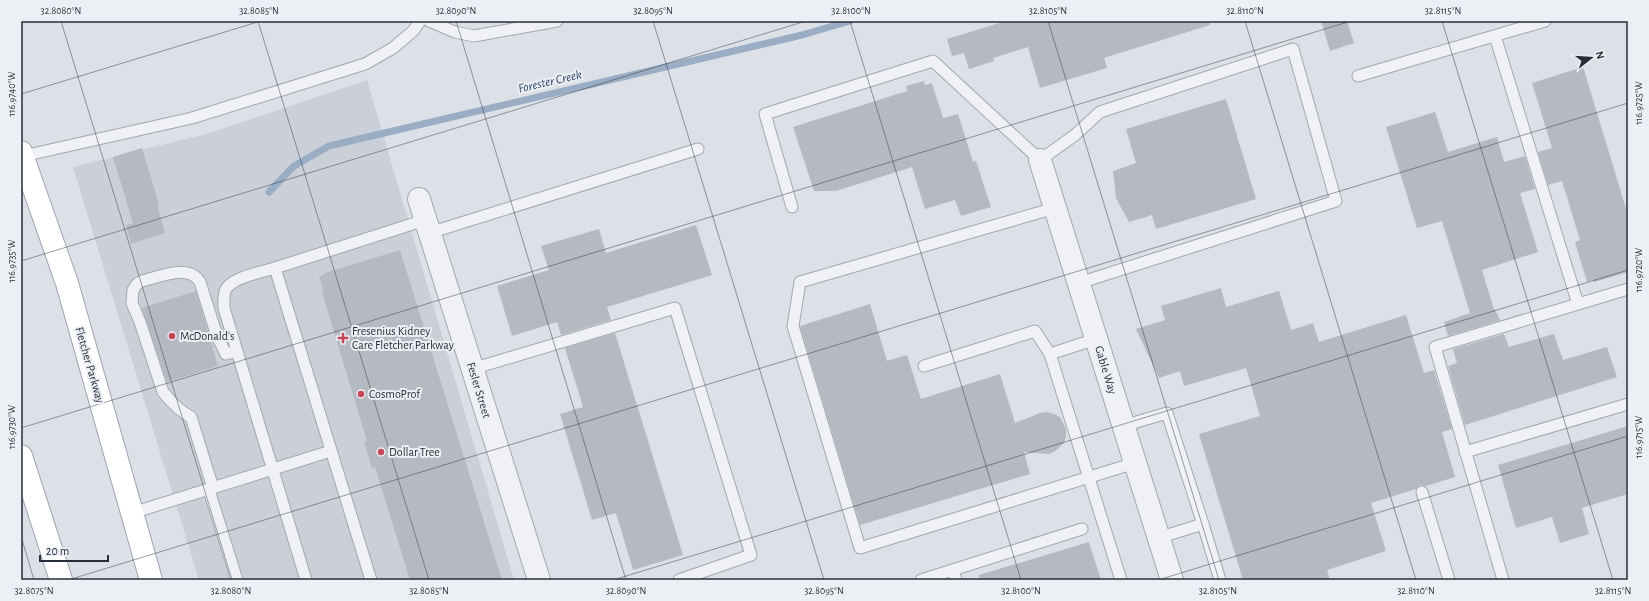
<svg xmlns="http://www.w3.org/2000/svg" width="1649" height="601" font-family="'Alegreya Sans',sans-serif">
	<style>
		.built { fill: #cbcfd7 }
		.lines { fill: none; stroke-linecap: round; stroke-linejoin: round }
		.stream { stroke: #99adc4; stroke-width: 7 }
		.building { fill: #b4b9c2 }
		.lane-casing { stroke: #a3a7af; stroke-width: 13 }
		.street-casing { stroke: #a3a7af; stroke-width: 24 }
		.primary-casing { stroke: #9da4b1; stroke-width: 24 }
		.lane { stroke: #eff1f4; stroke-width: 11 }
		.street { stroke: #eff1f4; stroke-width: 22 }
		.primary { stroke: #fff; stroke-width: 22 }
		.ticks { fill: none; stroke: #272e3b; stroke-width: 1; stroke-opacity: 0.45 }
		.poi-dot { fill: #c54756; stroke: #eceff4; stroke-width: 1.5 }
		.labels { text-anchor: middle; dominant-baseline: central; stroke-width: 4; stroke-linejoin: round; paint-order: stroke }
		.poi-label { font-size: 12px; fill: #272e3b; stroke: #eceff4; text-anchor: start }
		.street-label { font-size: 12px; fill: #272e3b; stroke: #eceff4 }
		.water-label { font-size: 13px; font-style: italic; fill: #344b6c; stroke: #eceff4 }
		.neatline { fill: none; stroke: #272e3b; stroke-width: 1.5 }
		.ticks-label { font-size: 10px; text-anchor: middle; fill: #272e3b }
	</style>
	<rect width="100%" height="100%" fill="#dde0e6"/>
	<!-- built -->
	<path class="built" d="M 367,80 L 514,580 L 199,580 L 73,167 L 210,133 Z"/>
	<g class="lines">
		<!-- stream -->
		<path class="stream" d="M 269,192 L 294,166 L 329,146 L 802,35 L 850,21"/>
	</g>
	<!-- building -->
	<g class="building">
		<path d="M 1006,21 L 1210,21 L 1210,25 L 1104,58 L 1107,68 L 1040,88 L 1028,47 L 993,58 L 994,61 L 969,69 L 964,53 L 952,56 L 947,39 Z"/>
		<path d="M 1321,21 L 1347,21 L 1354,43 L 1330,51 Z"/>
		<path d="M 1583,67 L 1628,215 L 1628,272 L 1594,282 L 1593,280 L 1587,282 L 1575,242 L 1580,240 L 1562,181 L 1548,185 L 1538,152 L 1552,148 L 1532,83 Z"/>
		<path d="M 924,81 L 925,85 L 932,83 L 943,118 L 958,114 L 973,162 L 976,161 L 991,207 L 961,216 L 955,200 L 925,209 L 912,167 L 836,191 L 814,191 L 793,127 L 907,91 L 906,86 Z"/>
		<path d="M 1226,99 L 1256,199 L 1156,229 L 1152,215 L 1129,222 L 1116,198 L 1113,171 L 1136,163 L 1126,129 Z"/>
		<path d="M 1435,112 L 1448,152 L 1497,137 L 1504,162 L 1525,156 L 1535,189 L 1520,193 L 1538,252 L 1482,270 L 1493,306 L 1500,320 L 1448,336 L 1444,322 L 1470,313 L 1442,221 L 1417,228 L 1386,127 Z"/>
		<path d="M 142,148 L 159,204 L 157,205 L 165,233 L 131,244 L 126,225 L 133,223 L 113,157 Z"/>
		<path d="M 696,225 L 712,275 L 607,307 L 611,320 L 561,335 L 557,322 L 512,336 L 497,286 L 549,270 L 541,246 L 599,229 L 606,253 Z"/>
		<path d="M 400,250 L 502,580 L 410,580 L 375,467 L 372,468 L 364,442 L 367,441 L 322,292 L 324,291 L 319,277 L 325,274 L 325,273 Z"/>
		<path d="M 1221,288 L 1226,307 L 1279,291 L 1291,330 L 1313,323 L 1319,342 L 1406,315 L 1424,373 L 1434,370 L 1452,429 L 1442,432 L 1455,477 L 1426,486 L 1420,485 L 1416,489 L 1371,503 L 1386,551 L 1327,570 L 1330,580 L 1243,580 L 1199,434 L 1260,416 L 1246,368 L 1184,386 L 1180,371 L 1159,378 L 1136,329 L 1165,320 L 1161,306 Z"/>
		<path d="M 196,291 L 218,366 L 167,382 L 142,308 Z"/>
		<path d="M 870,304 L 887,361 L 907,355 L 921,399 L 1000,374 L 1015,423 L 1040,413 L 1047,412 L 1054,414 L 1060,417 L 1066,429 L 1066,436 L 1064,443 L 1054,452 L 1048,454 L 1024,452 L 1030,474 L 860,525 L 800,326 Z"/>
		<path d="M 615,333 L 683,555 L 633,570 L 616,513 L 592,520 L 560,414 L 583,407 L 565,348 Z"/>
		<path d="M 1504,334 L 1509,347 L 1554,334 L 1563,360 L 1607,347 L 1617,377 L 1465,425 L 1448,366 L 1457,363 L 1453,349 Z"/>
		<path d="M 1628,426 L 1628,494 L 1582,508 L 1589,534 L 1560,543 L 1552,517 L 1516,528 L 1498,465 Z"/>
		<path d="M 1089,542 L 1101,580 L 980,580 L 979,575 Z"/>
	</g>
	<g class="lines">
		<!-- lane casing -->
		<g class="lane-casing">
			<g id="lane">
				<path d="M 429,21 L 455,32 L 474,36 L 557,21"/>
				<path d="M 1495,36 L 1578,304"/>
				<path d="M 1358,76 L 1545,21"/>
				<path d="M 23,156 L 192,118 L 365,64 L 393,48 L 413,31 L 420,21"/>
				<path d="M 792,207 L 765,114 L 933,61 L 1040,160 L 1075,135 L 1100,112 L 1293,49 L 1336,201 L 1079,283"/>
				<path d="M 1055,208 L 800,282 L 793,326 L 860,548 L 1135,463"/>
				<path d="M 429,233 L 698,149"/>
				<path d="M 275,268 C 262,272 233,277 226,289 C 223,295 224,302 224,308 L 306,580"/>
				<path d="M 1096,339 L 1050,354 L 1121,580"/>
				<path d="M 924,366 L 1035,331 L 1050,354"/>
				<path d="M 472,369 L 675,308 L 751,555 L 679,580"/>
				<path d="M 1123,426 L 1167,413 L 1203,524"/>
				<path d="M 1465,452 L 1628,404"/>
				<path d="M 213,488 L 191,417 C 179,411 171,402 163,392 L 140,322 L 132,303 L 133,290 L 137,284 L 142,281 C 160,277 188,263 200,282 L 217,336 L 226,354 L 237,351"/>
				<path d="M 209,490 L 237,580"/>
				<path d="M 1422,492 L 1449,580"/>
				<path d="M 132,513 L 331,451"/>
				<path d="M 1158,538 L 1203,524 L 1220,580"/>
				<path d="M 953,570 L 956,580"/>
				<path d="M 371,580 L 275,268 L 425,220"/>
				<path d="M 921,580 L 1082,529"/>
				<path d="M 1503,580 L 1435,347 L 1628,289"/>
			</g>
		</g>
		<!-- street casing -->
		<g class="street-casing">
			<g id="street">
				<path d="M 1040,160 L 1172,580"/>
				<path d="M 419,199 L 539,580"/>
			</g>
		</g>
		<!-- primary casing -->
		<g class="primary-casing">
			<g id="primary">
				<path d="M 21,152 L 67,283 L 151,580"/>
				<path d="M 21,456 L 61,580"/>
			</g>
		</g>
		<!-- lane -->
		<use href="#lane" class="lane"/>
		<!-- street -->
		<use href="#street" class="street"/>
		<!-- primary -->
		<use href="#primary" class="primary"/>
	</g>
	<!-- ticks -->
	<path class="ticks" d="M 61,21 L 232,580M 258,21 L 429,580M 456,21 L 626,580M 653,21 L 824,580M 850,21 L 1021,580M 1048,21 L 1219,580M 1245,21 L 1416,580M 1442,21 L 1613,580M 21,94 L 261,21M 21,261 L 806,21M 21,428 L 1351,21M 21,536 L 34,580M 68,580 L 1628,103M 613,580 L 1628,270M 1158,580 L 1628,436"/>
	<!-- markers -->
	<g class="poi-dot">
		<circle cx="172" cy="336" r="4"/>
		<path d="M341 332h4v4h4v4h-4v4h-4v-4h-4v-4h4z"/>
		<circle cx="361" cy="394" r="4"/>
		<circle cx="381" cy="452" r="4"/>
	</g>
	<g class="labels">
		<!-- poi labels -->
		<g class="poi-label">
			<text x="352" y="331">Fresenius Kidney<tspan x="352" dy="14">Care Fletcher Parkway</tspan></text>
			<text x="180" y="336">McDonald's</text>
			<text x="369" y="394">CosmoProf</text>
			<text x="389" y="452">Dollar Tree</text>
		</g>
		<!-- street labels -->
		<g class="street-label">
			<text transform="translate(90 365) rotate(74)">Fletcher Parkway</text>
			<text transform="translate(1106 370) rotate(73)">Gable Way</text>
			<text transform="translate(479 390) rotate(73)">Fesler Street</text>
		</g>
		<!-- water labels -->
		<g class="water-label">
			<text transform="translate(550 82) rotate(-13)">Forester Creek</text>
		</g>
	</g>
	<!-- border -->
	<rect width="1649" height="601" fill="none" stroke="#eceff4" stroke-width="44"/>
	<!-- north arrow -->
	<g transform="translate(1591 58) rotate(73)" stroke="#eceff4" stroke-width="3" paint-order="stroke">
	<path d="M0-3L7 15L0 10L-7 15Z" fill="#272e3b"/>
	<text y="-6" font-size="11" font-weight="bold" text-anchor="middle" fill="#272e3b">N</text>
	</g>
	<!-- scale -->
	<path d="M40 555v6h68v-6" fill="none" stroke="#272e3b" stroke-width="2"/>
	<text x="46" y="555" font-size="12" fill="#272e3b" stroke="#eceff4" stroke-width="3" paint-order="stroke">20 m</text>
	<rect x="22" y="22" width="1605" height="557" class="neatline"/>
	<g class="ticks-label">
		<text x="61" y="14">32.8080°N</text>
		<text x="259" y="14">32.8085°N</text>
		<text x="456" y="14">32.8090°N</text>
		<text x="653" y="14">32.8095°N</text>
		<text x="851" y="14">32.8100°N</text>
		<text x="1048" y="14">32.8105°N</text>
		<text x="1245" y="14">32.8110°N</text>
		<text x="1443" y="14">32.8115°N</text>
		<text transform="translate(11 94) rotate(-90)" y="4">116.9740°W</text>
		<text transform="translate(1638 103) rotate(-90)" y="4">116.9725°W</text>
		<text transform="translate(11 261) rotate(-90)" y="4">116.9735°W</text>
		<text transform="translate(1638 270) rotate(-90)" y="4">116.9720°W</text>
		<text transform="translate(11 427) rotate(-90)" y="4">116.9730°W</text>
		<text transform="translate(1638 437) rotate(-90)" y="4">116.9715°W</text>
		<text x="34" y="594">32.8075°N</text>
		<text x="231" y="594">32.8080°N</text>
		<text x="429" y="594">32.8085°N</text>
		<text x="626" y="594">32.8090°N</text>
		<text x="824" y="594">32.8095°N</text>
		<text x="1021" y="594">32.8100°N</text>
		<text x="1218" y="594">32.8105°N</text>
		<text x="1416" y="594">32.8110°N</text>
		<text x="1613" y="594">32.8115°N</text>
	</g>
</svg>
